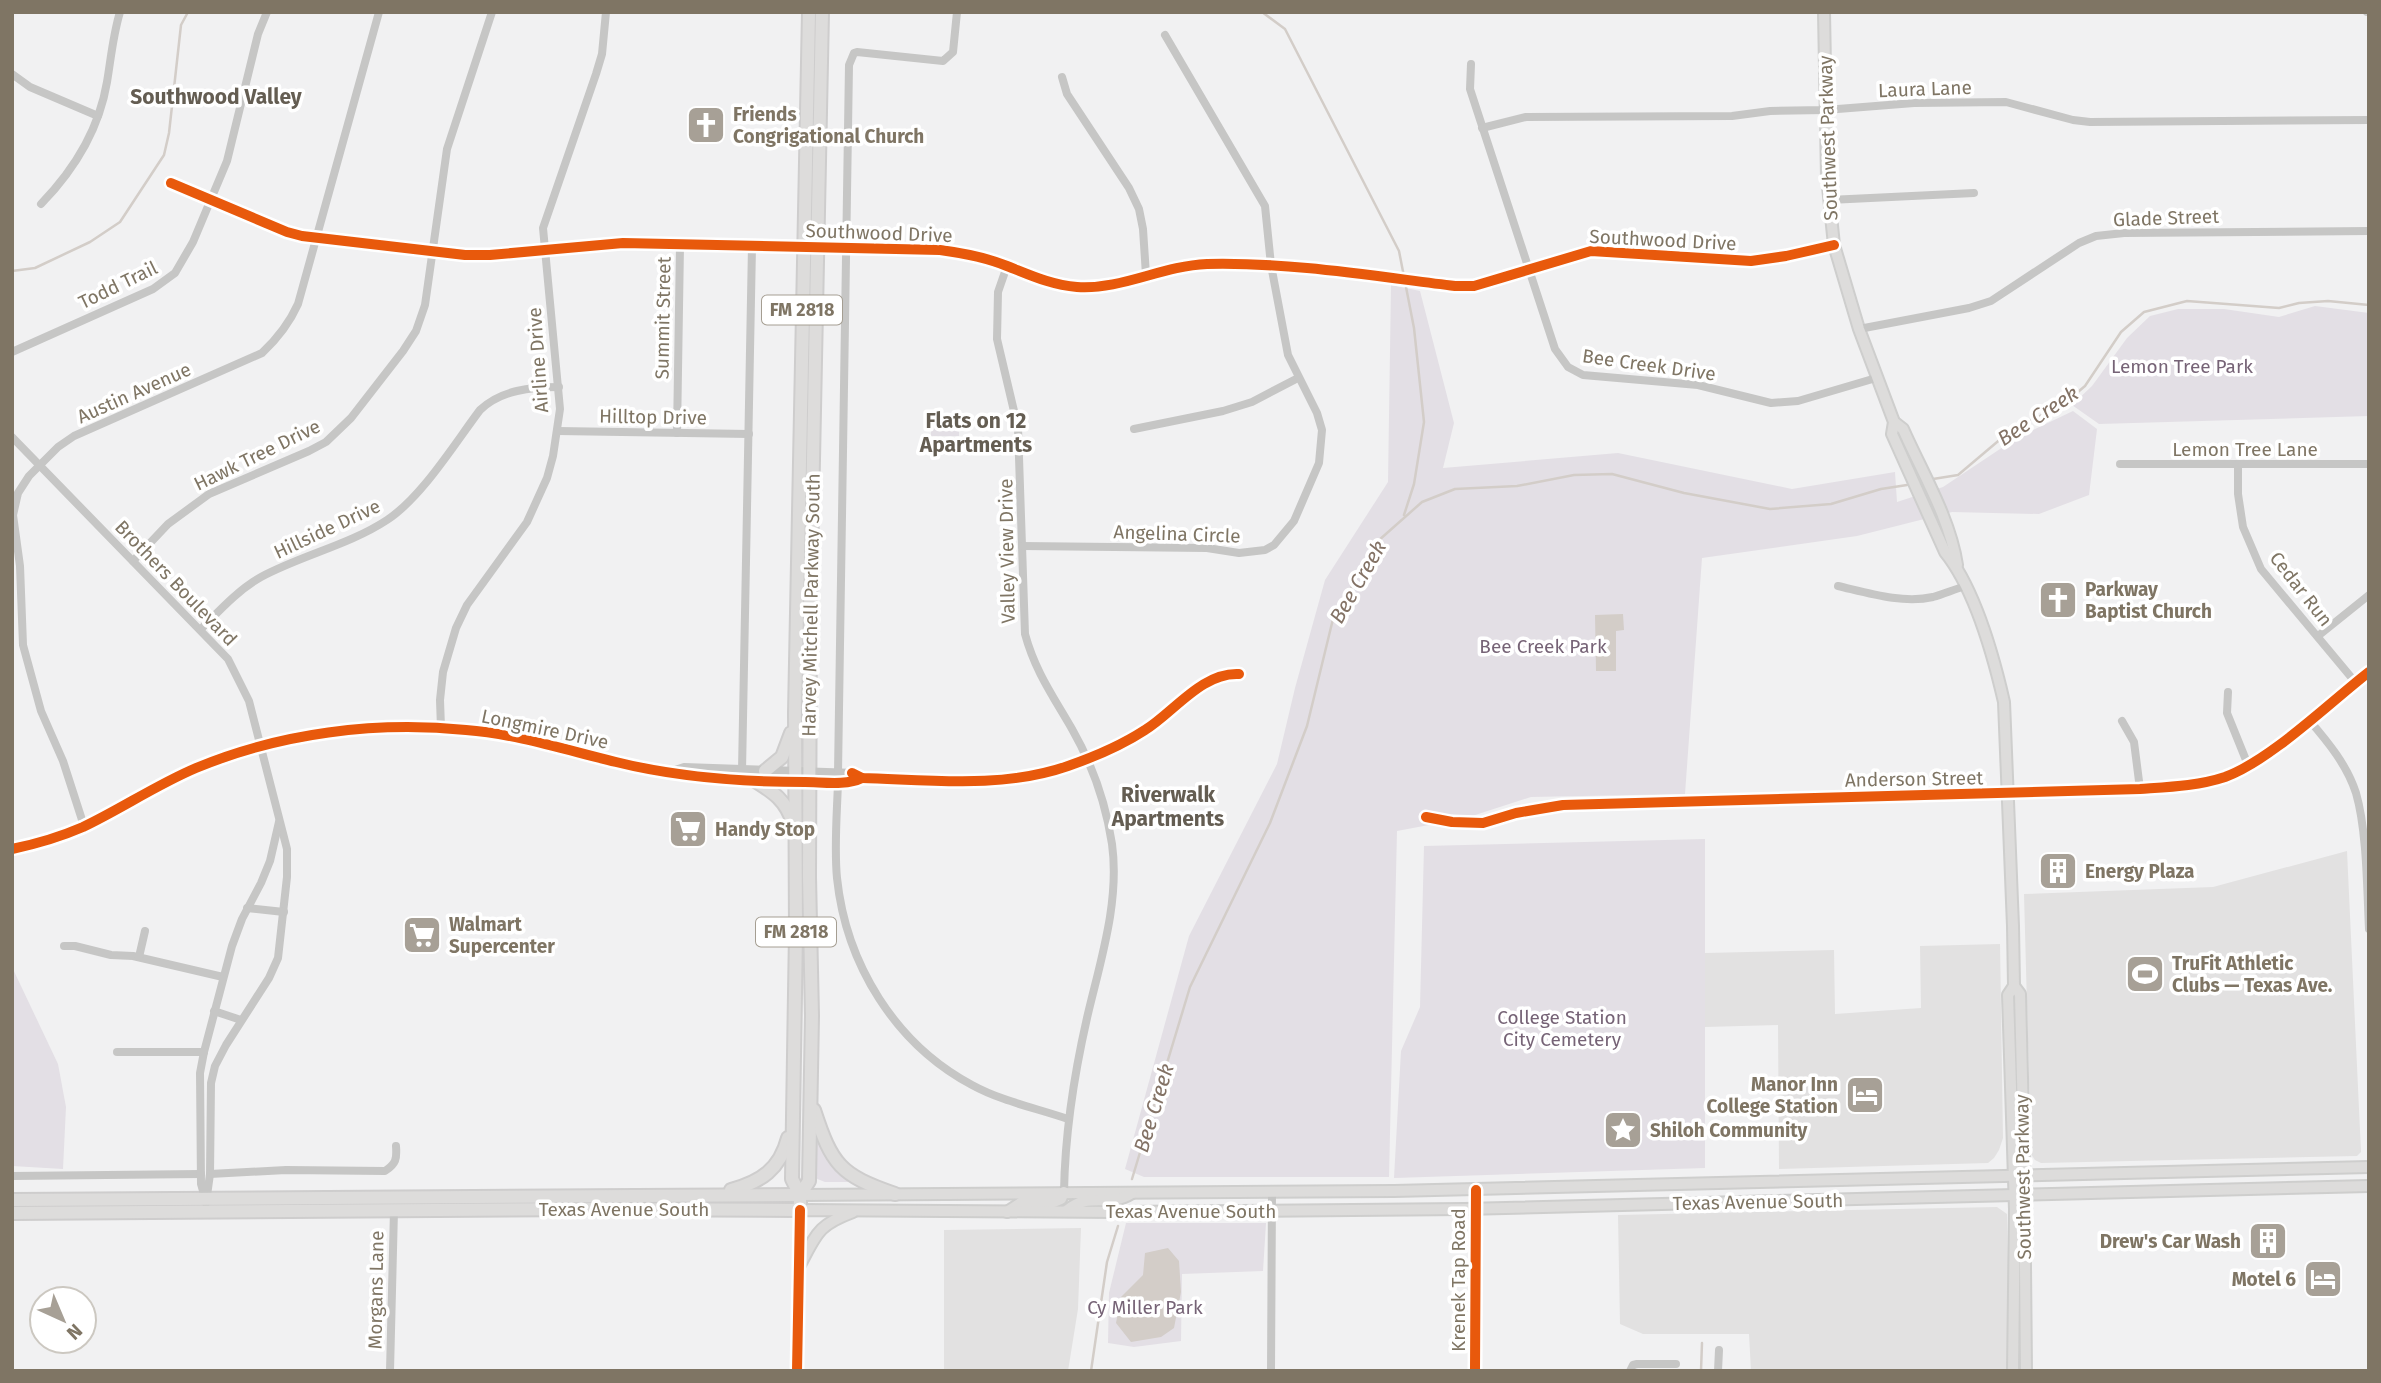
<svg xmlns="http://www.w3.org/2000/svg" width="2381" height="1383" font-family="'Fira Sans',sans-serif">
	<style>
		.built { fill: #e2e1e1 }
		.green { fill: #e3dfe5 }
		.water { fill: #d3cdc8 }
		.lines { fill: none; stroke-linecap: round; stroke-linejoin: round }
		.stream { stroke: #d3cdc8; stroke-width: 2.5 }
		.major-casing { stroke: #cececd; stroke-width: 14 }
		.highway-casing { stroke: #cecdcd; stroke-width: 16 }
		.minor { stroke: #c6c6c5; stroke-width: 8 }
		.major { stroke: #dddcdb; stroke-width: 10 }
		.highway { stroke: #dddcdb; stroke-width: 12 }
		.cycleway-casing { stroke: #fff; stroke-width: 15 }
		.cycleway { stroke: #e8590c; stroke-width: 10 }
		.labels { text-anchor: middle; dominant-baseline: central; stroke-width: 7; stroke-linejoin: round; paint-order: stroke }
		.shield { fill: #fff; stroke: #a59e92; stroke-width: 2 }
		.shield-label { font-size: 18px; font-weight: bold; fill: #7f7564 }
		.street-label { font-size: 19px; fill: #7f7564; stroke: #fff }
		.poi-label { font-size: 19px; font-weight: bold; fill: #7f7564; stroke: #fff; text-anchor: start }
		.park-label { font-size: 19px; fill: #766376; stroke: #fff }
		.neighbourhood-label { font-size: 21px; font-weight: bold; fill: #645d52; stroke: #fff }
		.water-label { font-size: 21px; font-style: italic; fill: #837265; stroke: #fff }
	</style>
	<rect width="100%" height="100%" fill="#f1f1f2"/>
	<!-- built -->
	<g class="built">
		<path d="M 2347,851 L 2361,1152 L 2357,1156 L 2041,1163 L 2035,1160 L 2031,1154 L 2024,894 L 2213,887 Z"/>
		<path d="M 2000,944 L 2003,1138 L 1999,1150 L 1994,1158 L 1988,1163 L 1779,1169 L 1778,1025 L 1705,1027 L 1705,953 L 1834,950 L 1835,1014 L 1921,1008 L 1920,946 Z"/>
		<path d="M 1997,1207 L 2007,1214 L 2010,1371 L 1751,1371 L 1749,1334 L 1643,1334 L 1620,1324 L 1618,1215 Z"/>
		<path d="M 1081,1228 L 1078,1309 L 1068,1371 L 944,1371 L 944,1230 Z"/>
	</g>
	<!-- green -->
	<g class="green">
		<path d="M 1391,285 L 1420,291 L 1454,423 L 1443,468 L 1618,453 L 1792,489 L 1895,472 L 1897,502 L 1943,487 L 2018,437 L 2073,411 L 2097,429 L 2089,495 L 2039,514 L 1952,512 L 1857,536 L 1702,558 L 1685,794 L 1531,797 L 1466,818 L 1397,831 L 1389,1177 L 1144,1177 L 1125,1169 L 1189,936 L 1277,764 L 1295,688 L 1325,580 L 1388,482 Z"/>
		<path d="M 2315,306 L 2369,313 L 2369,416 L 2099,424 L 2072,405 L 2092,386 L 2127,338 L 2150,316 L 2178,309 L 2224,309 L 2279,317 Z"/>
		<path d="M 931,418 L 959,419 L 959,436 L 931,436 Z"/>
		<path d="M 1705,839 L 1705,1168 L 1394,1178 L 1401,1051 L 1420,1007 L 1424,846 Z"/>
		<path d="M 12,967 L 58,1064 L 66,1107 L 63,1169 L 12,1166 Z"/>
		<path d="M 816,1136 L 850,1180 L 850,1182 L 825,1182 L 815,1178 Z"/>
		<path d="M 1126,1223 L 1266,1223 L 1263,1271 L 1182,1274 L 1181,1341 L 1134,1347 L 1108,1343 L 1109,1293 Z"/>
	</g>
	<!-- water -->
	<g class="water">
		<path d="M 1623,614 L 1624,630 L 1616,631 L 1616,671 L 1596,671 L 1595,615 Z"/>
		<path d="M 1168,1248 L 1179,1261 L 1181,1292 L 1174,1328 L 1161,1337 L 1131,1342 L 1116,1323 L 1121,1297 L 1143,1275 L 1145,1253 Z"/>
	</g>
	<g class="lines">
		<!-- stream -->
		<g class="stream">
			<path d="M 1262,12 L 1285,29 L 1399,251 L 1414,328 L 1424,422 L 1414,484 L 1404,515"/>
			<path d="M 12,271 L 35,268 L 90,242 L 120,222 L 164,155 L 169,133 L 181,25 L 188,12"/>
			<path d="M 1933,479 L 1958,475 L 2016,426 L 2059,408 L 2085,386 L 2121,332 L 2144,312 L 2187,301 L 2279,308 L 2299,303 L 2328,301 L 2369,305"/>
			<path d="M 1132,1179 L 1190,987 L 1270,823 L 1307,726 L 1333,619 L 1378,541 L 1422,502 L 1455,489 L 1517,486 L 1574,475 L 1612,474 L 1684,493 L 1770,509 L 1831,504 L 1881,489 L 1907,485"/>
			<path d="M 1091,1371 L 1107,1262 L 1118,1226"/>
			<path d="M 1701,1371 L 1702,1343"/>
		</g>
		<!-- major casing -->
		<g class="major-casing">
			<g id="major">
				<path d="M 1824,12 L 1827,177 L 1834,245 L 1859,329 L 1894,422 L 1892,434 L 1945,552 C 1975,589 1993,654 2004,702 L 2013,926 L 2014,986 L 2008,995 L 2015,1209 L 2013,1371"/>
				<path d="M 1894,422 L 1903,429 C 1922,472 1950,518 1957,565"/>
				<path d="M 2014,986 L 2020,994 L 2024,1161 L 2026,1371"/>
				<path d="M 800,1195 L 1394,1191 L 2369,1167"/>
				<path d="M 1066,1211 C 1091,1190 1107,1209 1132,1193"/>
				<path d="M 1007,1212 L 1022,1202 L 1054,1202 L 1061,1199 L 1064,1192"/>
				<path d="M 800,1265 C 817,1233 818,1225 853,1212"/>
				<path d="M 797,1371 L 800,1210 L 1117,1212 L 1464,1209 L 2369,1186"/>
			</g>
		</g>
		<!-- highway casing -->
		<g class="highway-casing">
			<g id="highway">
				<path d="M 765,771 L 782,757 L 791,733"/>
				<path d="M 754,780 C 773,792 786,800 793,823"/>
				<path d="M 814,1110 C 832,1165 840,1175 895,1194"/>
				<path d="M 731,1190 C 761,1182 780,1169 788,1138"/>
				<path d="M 800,1195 L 809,1181 L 812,1016 L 809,877 L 810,609 L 822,12"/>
				<path d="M 12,1200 L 800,1195"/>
				<path d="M 12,1213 L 596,1209 L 800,1210 L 800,1195 L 792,1179 L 796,932 L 795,713 L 809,12"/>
			</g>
		</g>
		<!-- minor -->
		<g class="minor">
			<path d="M 2367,12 L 2369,12"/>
			<path d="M 1471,64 L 1470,89 L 1555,349 L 1568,367 L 1583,375 L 1698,385 L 1771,403 L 1798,401 L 1876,378"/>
			<path d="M 12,74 L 30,87 L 98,116"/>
			<path d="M 1062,77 L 1067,94 L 1129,188 L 1139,209 L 1143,229 L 1146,275"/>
			<path d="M 1482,128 L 1526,117 L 1732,116 L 1770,111 L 1825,110 L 1914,103 L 2006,102 L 2073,120 L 2090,122 L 2369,120"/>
			<path d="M 171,183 L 287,232 L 302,236 L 465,255 L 490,255 L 623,243 L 940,250 C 963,253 985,257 1007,266 C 1030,275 1051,285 1077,287 C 1122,290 1161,266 1207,264 C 1290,262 1373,276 1455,286 L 1474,286 L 1591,251 L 1751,261 L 1786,256 L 1834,245"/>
			<path d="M 1829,200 L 1974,193"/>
			<path d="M 41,204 C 74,170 99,130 107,82 C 111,58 113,35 120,12"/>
			<path d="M 1007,266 L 998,292 L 997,339 L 1018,428 L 1025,634 C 1035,671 1053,696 1072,729 C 1092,764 1106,804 1112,844 C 1120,902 1100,962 1087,1018 C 1074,1075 1065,1133 1064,1192"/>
			<path d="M 1859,329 L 1969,308 L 1991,301 L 2079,243 L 2096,236 L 2124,233 L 2369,231"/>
			<path d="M 12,352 L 153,289 L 175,273 L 193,242 L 227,161 L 258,34 L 267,12"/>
			<path d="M 1134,429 L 1223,411 L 1252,402 L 1298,378"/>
			<path d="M 558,431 L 749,434"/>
			<path d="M 677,433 L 680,245"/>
			<path d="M 12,437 L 228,659 L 249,701 L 287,849 L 287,877 L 278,958 L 269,978 L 226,1045 L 215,1066 L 211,1083 L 210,1174 L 206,1203"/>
			<path d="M 2120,464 L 2369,464"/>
			<path d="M 2238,465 L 2238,494 L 2243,527 L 2261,569 L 2356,683"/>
			<path d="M 1022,546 L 1207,548 L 1239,553 L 1265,550 L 1274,545 L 1294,521 L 1319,463 L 1322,430 L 1317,413 L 1288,355 L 1271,265 L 1265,206 L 1165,35"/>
			<path d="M 133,561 L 168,524 L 209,494 L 309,451 L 326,442 L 351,418 L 403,351 L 416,331 L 425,305 L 447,149 L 492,12"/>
			<path d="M 1838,586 C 1868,593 1903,604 1933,597 C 1944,594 1955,589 1966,586"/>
			<path d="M 201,629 C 220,610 238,590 261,577 C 302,555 349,545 387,520 C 422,497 455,443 480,410 C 501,390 531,387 559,387"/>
			<path d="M 2318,636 L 2369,595"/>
			<path d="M 2228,692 L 2227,713 L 2248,765"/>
			<path d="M 2309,720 C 2328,742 2347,765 2356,793 C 2367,831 2367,889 2369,929"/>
			<path d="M 2122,721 L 2134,742 L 2140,789"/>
			<path d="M 441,728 L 440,700 L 443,672 L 456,628 L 467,605 L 527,522 L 547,478 L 553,456 L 560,409 L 543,228 L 596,74 L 602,54 L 606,12"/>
			<path d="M 672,771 L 684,767 L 855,773 L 862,778 C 931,780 1002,789 1068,766 C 1094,757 1122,745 1145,730 C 1174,712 1202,672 1239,674"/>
			<path d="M 742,771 L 752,246"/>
			<path d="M 838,773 L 849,65 L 854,53 L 857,52 L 943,61 L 953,52 L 957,12"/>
			<path d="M 838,782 C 837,814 834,847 837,878 C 846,964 895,1044 972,1085 C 1001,1101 1036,1108 1068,1119"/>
			<path d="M 1426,817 L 1452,822 L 1483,823 L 1516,813 L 1563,805 L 2140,789 C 2168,787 2198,786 2225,777 C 2271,760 2329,703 2369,672"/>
			<path d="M 84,826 L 63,761 L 41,711 L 23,645 L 20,566 L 13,515 L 18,493 L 29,476 L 58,447 L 74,436 L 262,353 C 278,338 289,324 298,304 L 379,12"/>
			<path d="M 12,849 C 36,844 60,837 83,827 C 121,809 156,785 196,768 C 280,733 375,721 466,730 C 517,734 566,750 616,762 C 676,777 742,782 805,782 C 822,782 846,786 862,778"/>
			<path d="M 247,908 L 284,912"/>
			<path d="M 64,946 L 75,946 L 111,955 L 133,956 L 223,977"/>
			<path d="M 139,957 L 145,931"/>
			<path d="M 214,1011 L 241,1020"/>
			<path d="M 117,1052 L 204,1052"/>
			<path d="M 210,1174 L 286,1170 L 385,1171 C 396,1164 397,1159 396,1146"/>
			<path d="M 12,1176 L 201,1174"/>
			<path d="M 205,1198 L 201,1184 L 200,1073 L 204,1052 L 232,946 L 242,919 L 261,883 L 270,861 L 279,822"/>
			<path d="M 390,1371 L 394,1210"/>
			<path d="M 1271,1371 L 1272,1192"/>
			<path d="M 1475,1371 L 1476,1190"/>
			<path d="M 1630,1371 L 1633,1365 L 1637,1364 L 1676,1364"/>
			<path d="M 1718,1371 L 1719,1350"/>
		</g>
		<!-- major -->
		<use href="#major" class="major"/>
		<!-- highway -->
		<use href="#highway" class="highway"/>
		<!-- cycleway casing -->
		<g class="cycleway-casing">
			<g id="cycleway">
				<path d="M 171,183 L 287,232 L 302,236 L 465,255 L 490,255 L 623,243 L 940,250 C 963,253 985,257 1007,266 C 1030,275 1051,285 1077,287 C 1122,290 1161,266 1207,264 C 1290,262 1373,276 1455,286 L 1474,286 L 1591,251 L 1751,261 L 1786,256 L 1834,245"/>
				<path d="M 852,773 L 862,778 C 931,780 1002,789 1068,766 C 1094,757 1122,745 1145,730 C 1174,712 1202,672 1239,674"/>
				<path d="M 1426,817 L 1452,822 L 1483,823 L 1516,813 L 1563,805 L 2140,789 C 2168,787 2198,786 2225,777 C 2271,760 2329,703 2369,672"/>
				<path d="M 12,849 C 36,844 60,837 83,827 C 121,809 156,785 196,768 C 280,733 375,721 466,730 C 517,734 566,750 616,762 C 676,777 742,782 805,782 C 822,782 846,786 862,778"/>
				<path d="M 797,1371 L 800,1210"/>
				<path d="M 1475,1371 L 1476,1190"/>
			</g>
		</g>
		<!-- cycleway -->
		<use href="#cycleway" class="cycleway"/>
	</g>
	<!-- icons -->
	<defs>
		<g id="church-square" transform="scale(2.0125)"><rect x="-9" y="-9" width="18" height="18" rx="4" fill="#a7a096" stroke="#fff"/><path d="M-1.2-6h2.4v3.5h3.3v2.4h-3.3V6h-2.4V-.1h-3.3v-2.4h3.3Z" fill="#fff"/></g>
		<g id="supermarket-square" transform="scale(2.0125)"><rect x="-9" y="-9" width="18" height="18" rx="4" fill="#a7a096" stroke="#fff"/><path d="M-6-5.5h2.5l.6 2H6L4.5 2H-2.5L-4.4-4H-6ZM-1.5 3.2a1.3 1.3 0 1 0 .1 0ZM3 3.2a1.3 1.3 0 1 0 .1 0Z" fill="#fff"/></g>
		<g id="building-square" transform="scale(2.0125)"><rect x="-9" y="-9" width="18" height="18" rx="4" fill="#a7a096" stroke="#fff"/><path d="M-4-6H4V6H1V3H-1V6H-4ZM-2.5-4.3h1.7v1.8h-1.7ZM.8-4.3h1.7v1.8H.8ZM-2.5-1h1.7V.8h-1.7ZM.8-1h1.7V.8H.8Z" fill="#fff"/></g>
		<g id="stadium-square" transform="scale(2.0125)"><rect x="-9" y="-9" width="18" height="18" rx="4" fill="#a7a096" stroke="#fff"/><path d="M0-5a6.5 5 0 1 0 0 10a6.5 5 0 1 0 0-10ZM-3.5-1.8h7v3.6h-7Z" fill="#fff"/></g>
		<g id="hotel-square" transform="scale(2.0125)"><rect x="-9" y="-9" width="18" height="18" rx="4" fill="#a7a096" stroke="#fff"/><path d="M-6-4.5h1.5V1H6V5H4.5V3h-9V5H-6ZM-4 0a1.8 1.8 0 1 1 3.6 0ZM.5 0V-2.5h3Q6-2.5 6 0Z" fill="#fff"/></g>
		<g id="sight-square" transform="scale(2.0125)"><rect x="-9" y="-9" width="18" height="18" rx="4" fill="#a7a096" stroke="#fff"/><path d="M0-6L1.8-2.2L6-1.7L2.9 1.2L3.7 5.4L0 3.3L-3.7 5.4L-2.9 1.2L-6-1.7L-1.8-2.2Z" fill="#fff"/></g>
	</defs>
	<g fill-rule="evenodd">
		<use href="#church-square" x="706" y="125"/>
		<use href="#church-square" x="2058" y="600"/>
		<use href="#supermarket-square" x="688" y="829"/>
		<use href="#building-square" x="2058" y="871"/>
		<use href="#supermarket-square" x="422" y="935"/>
		<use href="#stadium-square" x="2145" y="974"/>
		<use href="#hotel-square" x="1865" y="1095"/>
		<use href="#sight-square" x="1623" y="1130"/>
		<use href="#building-square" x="2268" y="1241"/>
		<use href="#hotel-square" x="2323" y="1279"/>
	</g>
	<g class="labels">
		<!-- shield labels -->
		<g class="shield">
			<rect x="762" y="295.5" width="80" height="29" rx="5"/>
			<rect x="756" y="917.5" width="80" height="29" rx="5"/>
		</g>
		<g class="shield-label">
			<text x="802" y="310">FM 2818</text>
			<text x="796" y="932">FM 2818</text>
		</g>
		<!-- street labels -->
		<g class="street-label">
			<text transform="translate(1925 89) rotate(-2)">Laura Lane</text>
			<text transform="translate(1828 138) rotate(-92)">Southwest Parkway</text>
			<text transform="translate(2166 218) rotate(-2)">Glade Street</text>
			<text transform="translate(879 233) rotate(2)">Southwood Drive</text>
			<text transform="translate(1663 240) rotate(3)">Southwood Drive</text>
			<text transform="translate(118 285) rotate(-26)">Todd Trail</text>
			<text transform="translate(663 318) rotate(-89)">Summit Street</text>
			<text transform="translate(538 360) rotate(-94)">Airline Drive</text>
			<text transform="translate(1649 365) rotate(8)">Bee Creek Drive</text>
			<text transform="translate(134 393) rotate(-24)">Austin Avenue</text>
			<text transform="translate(653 417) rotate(1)">Hilltop Drive</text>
			<text x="2245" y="449">Lemon Tree Lane</text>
			<text transform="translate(257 455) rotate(-26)">Hawk Tree Drive</text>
			<text transform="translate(327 529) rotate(-25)">Hillside Drive</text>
			<text transform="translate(1177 534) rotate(2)">Angelina Circle</text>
			<text transform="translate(1007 551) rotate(-91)">Valley View Drive</text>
			<text transform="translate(176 583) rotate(46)">Brothers Boulevard</text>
			<text transform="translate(2301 589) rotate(52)">Cedar Run</text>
			<text transform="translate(811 605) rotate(-89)">Harvey Mitchell Parkway South</text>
			<text transform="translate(545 729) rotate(12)">Longmire Drive</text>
			<text transform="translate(1914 779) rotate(-1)">Anderson Street</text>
			<text transform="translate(2023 1177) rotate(-91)">Southwest Parkway</text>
			<text transform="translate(1758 1202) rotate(-1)">Texas Avenue South</text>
			<text x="624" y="1209">Texas Avenue South</text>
			<text x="1191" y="1211">Texas Avenue South</text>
			<text transform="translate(1458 1280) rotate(-90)">Krenek Tap Road</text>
			<text transform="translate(376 1290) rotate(-89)">Morgans Lane</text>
		</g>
		<!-- poi labels -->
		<g class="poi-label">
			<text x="733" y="114">Friends<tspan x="733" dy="22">Congrigational Church</tspan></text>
			<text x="2085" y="589">Parkway<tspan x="2085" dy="22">Baptist Church</tspan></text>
			<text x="715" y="829">Handy Stop</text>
			<text x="2085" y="871">Energy Plaza</text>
			<text x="449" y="924">Walmart<tspan x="449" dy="22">Supercenter</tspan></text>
			<text x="2172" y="963">TruFit Athletic<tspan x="2172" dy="22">Clubs — Texas Ave.</tspan></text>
			<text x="1838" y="1084" text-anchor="end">Manor Inn<tspan x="1838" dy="22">College Station</tspan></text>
			<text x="1650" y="1130">Shiloh Community</text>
			<text x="2241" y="1241" text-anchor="end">Drew's Car Wash</text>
			<text x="2296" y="1279" text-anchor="end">Motel 6</text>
		</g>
		<!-- park labels -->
		<g class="park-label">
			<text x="2182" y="366">Lemon Tree Park</text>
			<text x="1543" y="646">Bee Creek Park</text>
			<text x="1562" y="1017">College Station<tspan x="1562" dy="22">City Cemetery</tspan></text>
			<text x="1145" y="1307">Cy Miller Park</text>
		</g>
		<!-- neighbourhood labels -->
		<g class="neighbourhood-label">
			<text x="216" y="97">Southwood Valley</text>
			<text x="976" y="421">Flats on 12<tspan x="976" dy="24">Apartments</tspan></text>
			<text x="1168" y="795">Riverwalk<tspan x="1168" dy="24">Apartments</tspan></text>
		</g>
		<!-- water labels -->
		<g class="water-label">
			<text transform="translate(2038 416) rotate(-33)">Bee Creek</text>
			<text transform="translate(1358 582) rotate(-60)">Bee Creek</text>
			<text transform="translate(1154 1108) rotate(-73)">Bee Creek</text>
		</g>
	</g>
	<!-- border -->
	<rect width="2381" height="1383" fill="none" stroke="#7f7564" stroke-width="28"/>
	<!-- north arrow -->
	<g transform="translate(63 1320) rotate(136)"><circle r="33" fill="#ffffff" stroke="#ccc8c1" stroke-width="2"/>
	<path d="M0-5L12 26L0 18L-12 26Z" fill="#a7a096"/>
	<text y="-10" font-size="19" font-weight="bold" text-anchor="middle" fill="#7f7564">N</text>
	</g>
</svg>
